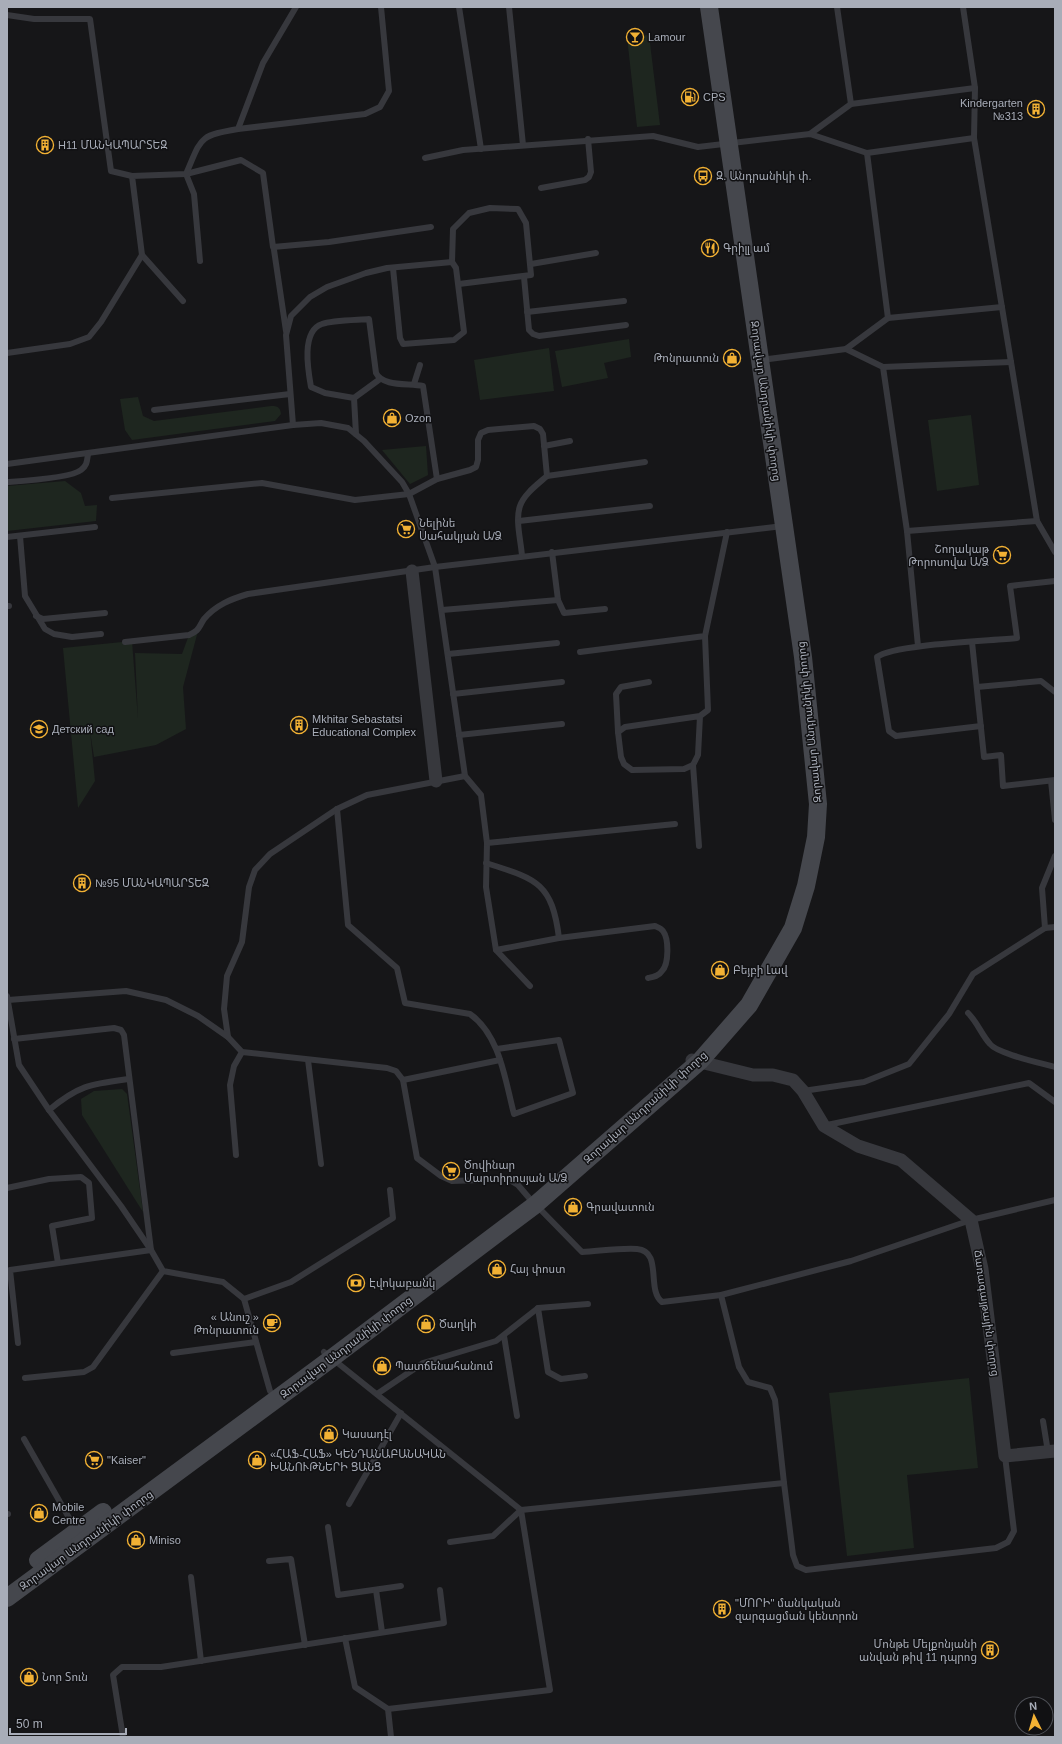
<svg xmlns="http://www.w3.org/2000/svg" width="1062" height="1744" font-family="Arial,'Noto Sans Armenian',sans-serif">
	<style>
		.green { fill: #1e261f }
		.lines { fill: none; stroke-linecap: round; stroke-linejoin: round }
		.lane { stroke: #37383d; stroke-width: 6 }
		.street { stroke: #37383d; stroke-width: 13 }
		.secondary { stroke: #45474d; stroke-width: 18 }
		.labels { text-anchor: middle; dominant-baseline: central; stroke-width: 3; stroke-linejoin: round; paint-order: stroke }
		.poi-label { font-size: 11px; fill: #a8adb8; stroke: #111113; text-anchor: start }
		.street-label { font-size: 11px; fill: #a8adb8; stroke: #111113 }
	</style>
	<rect width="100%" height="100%" fill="#161618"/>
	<!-- green -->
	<g class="green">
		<path d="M 649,35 L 660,125 L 637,127 L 627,37 Z"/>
		<path d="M 629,339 L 631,357 L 604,363 L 608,378 L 562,387 L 555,351 Z"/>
		<path d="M 549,348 L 554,391 L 480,400 L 474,360 Z"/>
		<path d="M 138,397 L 143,416 L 154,421 L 271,406 C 278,406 280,407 281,414 L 275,421 L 132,440 L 125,430 L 120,399 Z"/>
		<path d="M 971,415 L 979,485 L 937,491 L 928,420 Z"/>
		<path d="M 426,446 L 428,475 L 410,484 L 382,450 Z"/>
		<path d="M 65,481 L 81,493 L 85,506 L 97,505 L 96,521 L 7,531 L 7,486 Z"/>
		<path d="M 198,631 L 183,687 L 186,729 L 156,745 L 94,757 L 90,731 L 95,781 L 78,808 L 63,648 L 132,641 L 138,719 L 135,653 L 182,654 L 189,635 Z"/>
		<path d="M 122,1089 L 127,1094 L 143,1212 L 82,1115 L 81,1099 L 94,1091 Z"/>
		<path d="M 969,1378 L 978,1468 L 907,1475 L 914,1548 L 847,1556 L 829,1393 Z"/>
	</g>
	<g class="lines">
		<!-- lane -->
		<g class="lane">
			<path d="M 459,7 L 481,149"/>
			<path d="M 509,7 L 523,145"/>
			<path d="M 837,7 L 851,104"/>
			<path d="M 963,7 L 975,88 L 974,138 L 1011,362 L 1037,521 L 1055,552"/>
			<path d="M 7,15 L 34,19 L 90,19 L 111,171 L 132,176"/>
			<path d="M 238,129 L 365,114 L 380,107 L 389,91 L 381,7"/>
			<path d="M 810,134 L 851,104 L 975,88"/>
			<path d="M 867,153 L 888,318"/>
			<path d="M 425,158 L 463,150 L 653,136 L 698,147 L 810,134 L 867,153 L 974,138"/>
			<path d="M 541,188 L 585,180 L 589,177 L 591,172 L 588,139"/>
			<path d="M 274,250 L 286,331"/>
			<path d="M 142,255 L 183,301"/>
			<path d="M 200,261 L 194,194 L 186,174 L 241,160 L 263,173 L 273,247 L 329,242 L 431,227"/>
			<path d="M 452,262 L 453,229 L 469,213 L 490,208 L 518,209 L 526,223 L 531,275 L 459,284"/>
			<path d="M 531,264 L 596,253"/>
			<path d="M 524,277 L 529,330 L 533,334 L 539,336 L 626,325"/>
			<path d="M 527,312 L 624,301"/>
			<path d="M 846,349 L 883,367 L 907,531 L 918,646"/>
			<path d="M 7,353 L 70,344 L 89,337 L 101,322 L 142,255 L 132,176 L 186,174 C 202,137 198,136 238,129 L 263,63 L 296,7"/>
			<path d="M 761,360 L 846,349 L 888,318 L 1002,307"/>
			<path d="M 883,367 L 1011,362"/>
			<path d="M 414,384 L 420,365"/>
			<path d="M 354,398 L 380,379"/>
			<path d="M 154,410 L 290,394"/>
			<path d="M 293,425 L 286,335 L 291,316 L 310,297 L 327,287 L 366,273 L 387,268 L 452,262 L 456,268 L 464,332 L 454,340 L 403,344 L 400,338 L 393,268"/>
			<path d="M 356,434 L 354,398 L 325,393 L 311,387 C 308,370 301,331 322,324 C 332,320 357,320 369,319 L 376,373 C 383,387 408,383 423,386 L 437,479"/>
			<path d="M 544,446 L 570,441"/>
			<path d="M 7,464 L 293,425 L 321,423 L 348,428 L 364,441 L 402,482 L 409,494 L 435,567 L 465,776 L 481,795 L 487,843 L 486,887 L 496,950 L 530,986"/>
			<path d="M 547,476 L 645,462"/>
			<path d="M 7,482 C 22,481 71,478 81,470 C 87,466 87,461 88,454"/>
			<path d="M 112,498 L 262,483 L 355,500 L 409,494 L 437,479 L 470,470 L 476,467 L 478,460 L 478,440 L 481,433 L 488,430 L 534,426 L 540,429 L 543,434 L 547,476 C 538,484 524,494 520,506 C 515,520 521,541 522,556"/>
			<path d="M 519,521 L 650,506"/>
			<path d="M 907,531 L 1037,521"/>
			<path d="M 20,536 L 25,596 L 45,629 L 54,634 L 72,637 L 101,634"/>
			<path d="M 7,537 L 95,527"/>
			<path d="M 552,552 L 558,600 L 564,613 L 605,609"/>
			<path d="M 7,606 L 9,606"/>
			<path d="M 442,610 L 558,600"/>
			<path d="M 36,616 L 43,619 L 105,613"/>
			<path d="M 125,642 L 189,635 C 200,630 198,628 204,619 C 216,605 231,599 248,594 L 435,567 L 783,526"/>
			<path d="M 972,642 L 984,757 L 1001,755 L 1003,786 L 1055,780"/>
			<path d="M 580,652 L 705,636 L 727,532"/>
			<path d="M 448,654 L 557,643"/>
			<path d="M 977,687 L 1041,681 L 1055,692"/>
			<path d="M 453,694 L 562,682"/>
			<path d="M 700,716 L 698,755 L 693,765 L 684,769 L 632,770 L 624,764 L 621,757 L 618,732 L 625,727 L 700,716 L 708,710 L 705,636"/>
			<path d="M 981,726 L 896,736 L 889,731 L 877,657 C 894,644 990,641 1017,638 L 1010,586 L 1055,581"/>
			<path d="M 618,732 L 616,694 L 621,687 L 649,682"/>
			<path d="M 459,735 L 562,724"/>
			<path d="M 693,765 L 699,846"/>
			<path d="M 465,776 L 367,795 L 337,809 L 270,854 L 255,870 L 249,887 L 242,942 L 227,976 L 224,1009 L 228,1037 L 242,1052 L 387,1068 L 396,1071 L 403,1080 L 417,1158 L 441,1176 L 452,1181 L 508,1179 L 518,1185 L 530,1199"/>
			<path d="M 1051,781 L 1055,820"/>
			<path d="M 337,809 L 348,925 L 397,968 L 405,1003 L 470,1014 C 500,1035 505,1080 514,1114 L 573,1093 L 559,1040 L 497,1049"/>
			<path d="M 487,843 L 675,824"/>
			<path d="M 486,863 C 536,879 552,882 559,938"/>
			<path d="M 1045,928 L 1042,888 L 1055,856"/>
			<path d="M 496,950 L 559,938 L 655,926 C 657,927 661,928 663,931 C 669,939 669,964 662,971 C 659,976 653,977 648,978"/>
			<path d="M 7,996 L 19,1065 L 49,1110 L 121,1206 L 151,1250 L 163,1271 L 223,1282 L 244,1299 L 270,1391"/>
			<path d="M 8,1000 L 126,991 L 166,1000 L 198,1016 L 228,1037"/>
			<path d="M 968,1013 C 978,1023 981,1034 990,1044 C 998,1054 1041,1063 1055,1067"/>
			<path d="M 14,1039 L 114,1028 L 121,1030 L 124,1035 L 151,1250 L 10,1270 L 18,1343"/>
			<path d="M 308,1060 L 321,1164"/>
			<path d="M 403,1080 L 500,1060"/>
			<path d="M 803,1091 L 864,1082 L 909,1064 L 949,1014 L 973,974 L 1045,928 L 1055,927"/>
			<path d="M 49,1110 C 79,1085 91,1084 128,1079"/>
			<path d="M 827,1125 L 1029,1083 L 1055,1102"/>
			<path d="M 236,1155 L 230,1085 L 234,1066 L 242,1052"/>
			<path d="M 7,1188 L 49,1179 L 81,1177 L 89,1183 L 92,1218 L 52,1226 L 58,1263"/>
			<path d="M 536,1205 L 582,1252 C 600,1251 619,1248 637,1249 C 663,1251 646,1290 662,1302 L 721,1295 L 851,1261 L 971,1220 L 1055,1200"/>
			<path d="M 721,1295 L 739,1367 L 748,1382 L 770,1388 L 775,1400 L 784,1483 L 793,1555 L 797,1566 L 806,1570 L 996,1548 L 1008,1542 L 1014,1531 L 1005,1456"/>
			<path d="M 244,1299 L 291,1282 L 393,1218 L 390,1190"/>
			<path d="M 538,1308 L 548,1372 L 561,1379 L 585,1376"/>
			<path d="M 504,1336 L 517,1416"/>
			<path d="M 324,1352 L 521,1510 L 550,1690 L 388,1709 L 391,1737"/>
			<path d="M 173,1353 L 256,1342"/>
			<path d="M 25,1378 L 84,1372 L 93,1367 L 163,1271"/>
			<path d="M 377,1394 L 423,1363 L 496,1341 L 538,1308 L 588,1304"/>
			<path d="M 1043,1421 L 1048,1452"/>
			<path d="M 24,1439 L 76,1530"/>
			<path d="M 349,1504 L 401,1413"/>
			<path d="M 7,1514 L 8,1514"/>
			<path d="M 328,1527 L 338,1595 L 401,1586"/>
			<path d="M 450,1542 L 493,1536 L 521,1510 L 784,1483"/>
			<path d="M 269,1561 L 291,1559 L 305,1645"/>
			<path d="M 191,1577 L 201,1661"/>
			<path d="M 376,1590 L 382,1632"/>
			<path d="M 345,1638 L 355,1687 L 388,1709"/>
			<path d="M 123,1737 L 113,1675 L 122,1667 L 161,1667 L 444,1623 L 440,1590"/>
		</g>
		<!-- street -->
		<g class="street">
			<path d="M 412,571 L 436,781"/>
			<path d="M 692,1060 L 753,1075 L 773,1075 L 793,1080 L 803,1091 L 824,1126 L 858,1146 L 901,1160 L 971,1220 L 982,1269 L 1005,1456 L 1055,1451"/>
		</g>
		<!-- secondary -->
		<g class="secondary">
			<path d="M 38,1560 L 103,1512"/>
			<path d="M 7,1598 L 332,1358 L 535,1205 L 700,1061 L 749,1005 L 793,928 L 806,886 L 816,837 L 818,804 L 803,657 L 709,7"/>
		</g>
	</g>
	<!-- icons -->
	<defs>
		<g id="bar-ring" transform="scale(0.9)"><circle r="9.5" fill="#111113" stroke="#f2b134" stroke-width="1.5"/><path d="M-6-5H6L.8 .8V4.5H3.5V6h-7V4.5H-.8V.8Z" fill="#f2b134"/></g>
		<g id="fuel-ring" transform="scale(0.9)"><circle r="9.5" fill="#111113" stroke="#f2b134" stroke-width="1.5"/><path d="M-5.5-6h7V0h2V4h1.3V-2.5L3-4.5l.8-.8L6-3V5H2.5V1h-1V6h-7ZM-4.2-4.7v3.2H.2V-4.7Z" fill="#f2b134"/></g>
		<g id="building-ring" transform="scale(0.9)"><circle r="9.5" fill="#111113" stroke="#f2b134" stroke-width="1.5"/><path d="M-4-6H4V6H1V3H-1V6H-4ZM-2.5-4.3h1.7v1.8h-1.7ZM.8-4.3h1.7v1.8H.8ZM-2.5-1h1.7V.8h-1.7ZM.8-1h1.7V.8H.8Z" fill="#f2b134"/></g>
		<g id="bus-ring" transform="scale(0.9)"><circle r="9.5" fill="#111113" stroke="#f2b134" stroke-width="1.5"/><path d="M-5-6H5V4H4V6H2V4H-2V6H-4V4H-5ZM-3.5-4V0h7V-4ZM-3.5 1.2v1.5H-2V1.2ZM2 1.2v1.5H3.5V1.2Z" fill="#f2b134"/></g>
		<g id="restaurant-ring" transform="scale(0.9)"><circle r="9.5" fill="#111113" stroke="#f2b134" stroke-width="1.5"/><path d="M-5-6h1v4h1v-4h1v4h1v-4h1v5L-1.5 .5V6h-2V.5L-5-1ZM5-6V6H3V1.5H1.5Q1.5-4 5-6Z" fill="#f2b134"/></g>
		<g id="shop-ring" transform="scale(0.9)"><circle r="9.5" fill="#111113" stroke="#f2b134" stroke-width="1.5"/><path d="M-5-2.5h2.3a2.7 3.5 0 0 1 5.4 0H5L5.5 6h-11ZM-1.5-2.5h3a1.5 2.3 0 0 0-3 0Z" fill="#f2b134"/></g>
		<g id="supermarket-ring" transform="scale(0.9)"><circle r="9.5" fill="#111113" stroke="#f2b134" stroke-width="1.5"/><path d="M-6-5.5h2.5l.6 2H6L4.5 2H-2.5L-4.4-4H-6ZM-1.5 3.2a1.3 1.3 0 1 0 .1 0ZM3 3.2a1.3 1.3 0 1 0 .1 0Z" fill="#f2b134"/></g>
		<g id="school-ring" transform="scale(0.9)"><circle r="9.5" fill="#111113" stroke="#f2b134" stroke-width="1.5"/><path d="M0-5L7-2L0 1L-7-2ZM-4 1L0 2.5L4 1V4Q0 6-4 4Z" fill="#f2b134"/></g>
		<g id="bank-ring" transform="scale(0.9)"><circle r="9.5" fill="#111113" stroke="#f2b134" stroke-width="1.5"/><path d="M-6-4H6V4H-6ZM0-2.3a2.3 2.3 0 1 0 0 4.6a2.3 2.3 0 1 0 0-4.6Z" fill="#f2b134"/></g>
		<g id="cafe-ring" transform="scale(0.9)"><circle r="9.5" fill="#111113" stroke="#f2b134" stroke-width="1.5"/><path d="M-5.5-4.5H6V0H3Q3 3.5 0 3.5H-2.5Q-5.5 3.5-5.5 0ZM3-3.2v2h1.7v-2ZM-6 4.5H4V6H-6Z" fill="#f2b134"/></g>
	</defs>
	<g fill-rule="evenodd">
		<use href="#bar-ring" x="635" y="37"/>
		<use href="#fuel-ring" x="690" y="97"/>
		<use href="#building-ring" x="1036" y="109"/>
		<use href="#building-ring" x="45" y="145"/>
		<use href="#bus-ring" x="703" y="176"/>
		<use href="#restaurant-ring" x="710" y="248"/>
		<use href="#shop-ring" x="732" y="358"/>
		<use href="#shop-ring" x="392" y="418"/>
		<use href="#supermarket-ring" x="406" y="529"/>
		<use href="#supermarket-ring" x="1002" y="555"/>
		<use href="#building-ring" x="299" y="725"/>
		<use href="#school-ring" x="39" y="729"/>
		<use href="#building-ring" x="82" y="883"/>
		<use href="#shop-ring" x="720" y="970"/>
		<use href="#supermarket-ring" x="451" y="1171"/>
		<use href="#shop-ring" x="573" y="1207"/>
		<use href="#shop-ring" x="497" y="1269"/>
		<use href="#bank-ring" x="356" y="1283"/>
		<use href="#cafe-ring" x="272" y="1323"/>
		<use href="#shop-ring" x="426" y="1324"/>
		<use href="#shop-ring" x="382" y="1366"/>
		<use href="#shop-ring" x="329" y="1434"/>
		<use href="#supermarket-ring" x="94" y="1460"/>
		<use href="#shop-ring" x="257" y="1460"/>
		<use href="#shop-ring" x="39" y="1513"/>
		<use href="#shop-ring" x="136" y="1540"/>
		<use href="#building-ring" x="722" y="1609"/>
		<use href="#building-ring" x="990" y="1650"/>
		<use href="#shop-ring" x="29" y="1677"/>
	</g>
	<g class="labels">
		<!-- poi labels -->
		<g class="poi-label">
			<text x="648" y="37">Lamour</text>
			<text x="703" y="97">CPS</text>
			<text x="1023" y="103" text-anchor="end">Kindergarten<tspan x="1023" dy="13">№313</tspan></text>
			<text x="58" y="145">H11 ՄԱՆԿԱՊԱՐՏԵԶ</text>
			<text x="716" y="176">Զ. Անդրանիկի փ.</text>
			<text x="723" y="248">Գրիլլ ամ</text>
			<text x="719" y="358" text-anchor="end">Թոնրատուն</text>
			<text x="405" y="418">Ozon</text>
			<text x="419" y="523">Նելինե<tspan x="419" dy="13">Սահակյան Ա/Ձ</tspan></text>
			<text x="989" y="549" text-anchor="end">Շողակաթ<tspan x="989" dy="13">Թորոսովա Ա/Ձ</tspan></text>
			<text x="312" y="719">Mkhitar Sebastatsi<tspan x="312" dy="13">Educational Complex</tspan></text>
			<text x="52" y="729">Детский сад</text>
			<text x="95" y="883">№95 ՄԱՆԿԱՊԱՐՏԵԶ</text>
			<text x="733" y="970">Բեյբի Լավ</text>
			<text x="464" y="1165">Ծովինար<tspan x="464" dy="13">Մարտիրոսյան Ա/Ձ</tspan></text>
			<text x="586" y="1207">Գրավատուն</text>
			<text x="510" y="1269">Հայ փոստ</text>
			<text x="369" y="1283">Էվոկաբանկ</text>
			<text x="259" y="1317" text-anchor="end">« Անուշ »<tspan x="259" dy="13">Թոնրատուն</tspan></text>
			<text x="439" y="1324">Ծաղկի</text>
			<text x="395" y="1366">Պատճենահանում</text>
			<text x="342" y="1434">Կասադէլ</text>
			<text x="270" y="1454">«ՀԱՖ-ՀԱՖ» ԿԵՆԴԱՆԱԲԱՆԱԿԱՆ<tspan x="270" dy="13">ԽԱՆՈՒԹՆԵՐԻ ՑԱՆՑ</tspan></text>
			<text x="107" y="1460">"Kaiser"</text>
			<text x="52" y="1507">Mobile<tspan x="52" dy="13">Centre</tspan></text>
			<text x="149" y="1540">Miniso</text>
			<text x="735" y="1603">"ՄՈՐԻ" մանկական<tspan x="735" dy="13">զարգացման կենտրոն</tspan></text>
			<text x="977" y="1644" text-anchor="end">Մոնթե Մելքոնյանի<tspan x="977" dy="13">անվան թիվ 11 դպրոց</tspan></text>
			<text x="42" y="1677">Նոր Տուն</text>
		</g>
		<!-- street labels -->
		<g class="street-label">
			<text transform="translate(766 401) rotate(82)">Զորավար Անդրանիկի փողոց</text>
			<text transform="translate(809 722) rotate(-96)">Զորավար Անդրանիկի փողոց</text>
			<text transform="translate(645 1107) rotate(-42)">Զորավար Անդրանիկի փողոց</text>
			<text transform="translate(987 1313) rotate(82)">Ճառագայթային փողոց</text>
			<text transform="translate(346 1347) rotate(-37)">Զորավար Անդրանիկի փողոց</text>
			<text transform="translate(86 1540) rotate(-36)">Զորավար Անդրանիկի փողոց</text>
		</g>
	</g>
	<!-- border -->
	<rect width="1062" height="1744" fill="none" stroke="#a8adb8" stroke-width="16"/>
	<!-- north arrow -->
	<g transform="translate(1034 1716) rotate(355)"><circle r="19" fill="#111113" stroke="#4d4f55"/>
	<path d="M0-3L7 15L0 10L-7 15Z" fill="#f2b134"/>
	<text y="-6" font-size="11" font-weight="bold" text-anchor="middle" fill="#a8adb8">N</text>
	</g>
	<!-- scale -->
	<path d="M10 1728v6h116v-6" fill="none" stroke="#a8adb8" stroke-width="2"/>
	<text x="16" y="1728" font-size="12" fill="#a8adb8" stroke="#111113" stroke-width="3" paint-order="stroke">50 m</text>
</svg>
